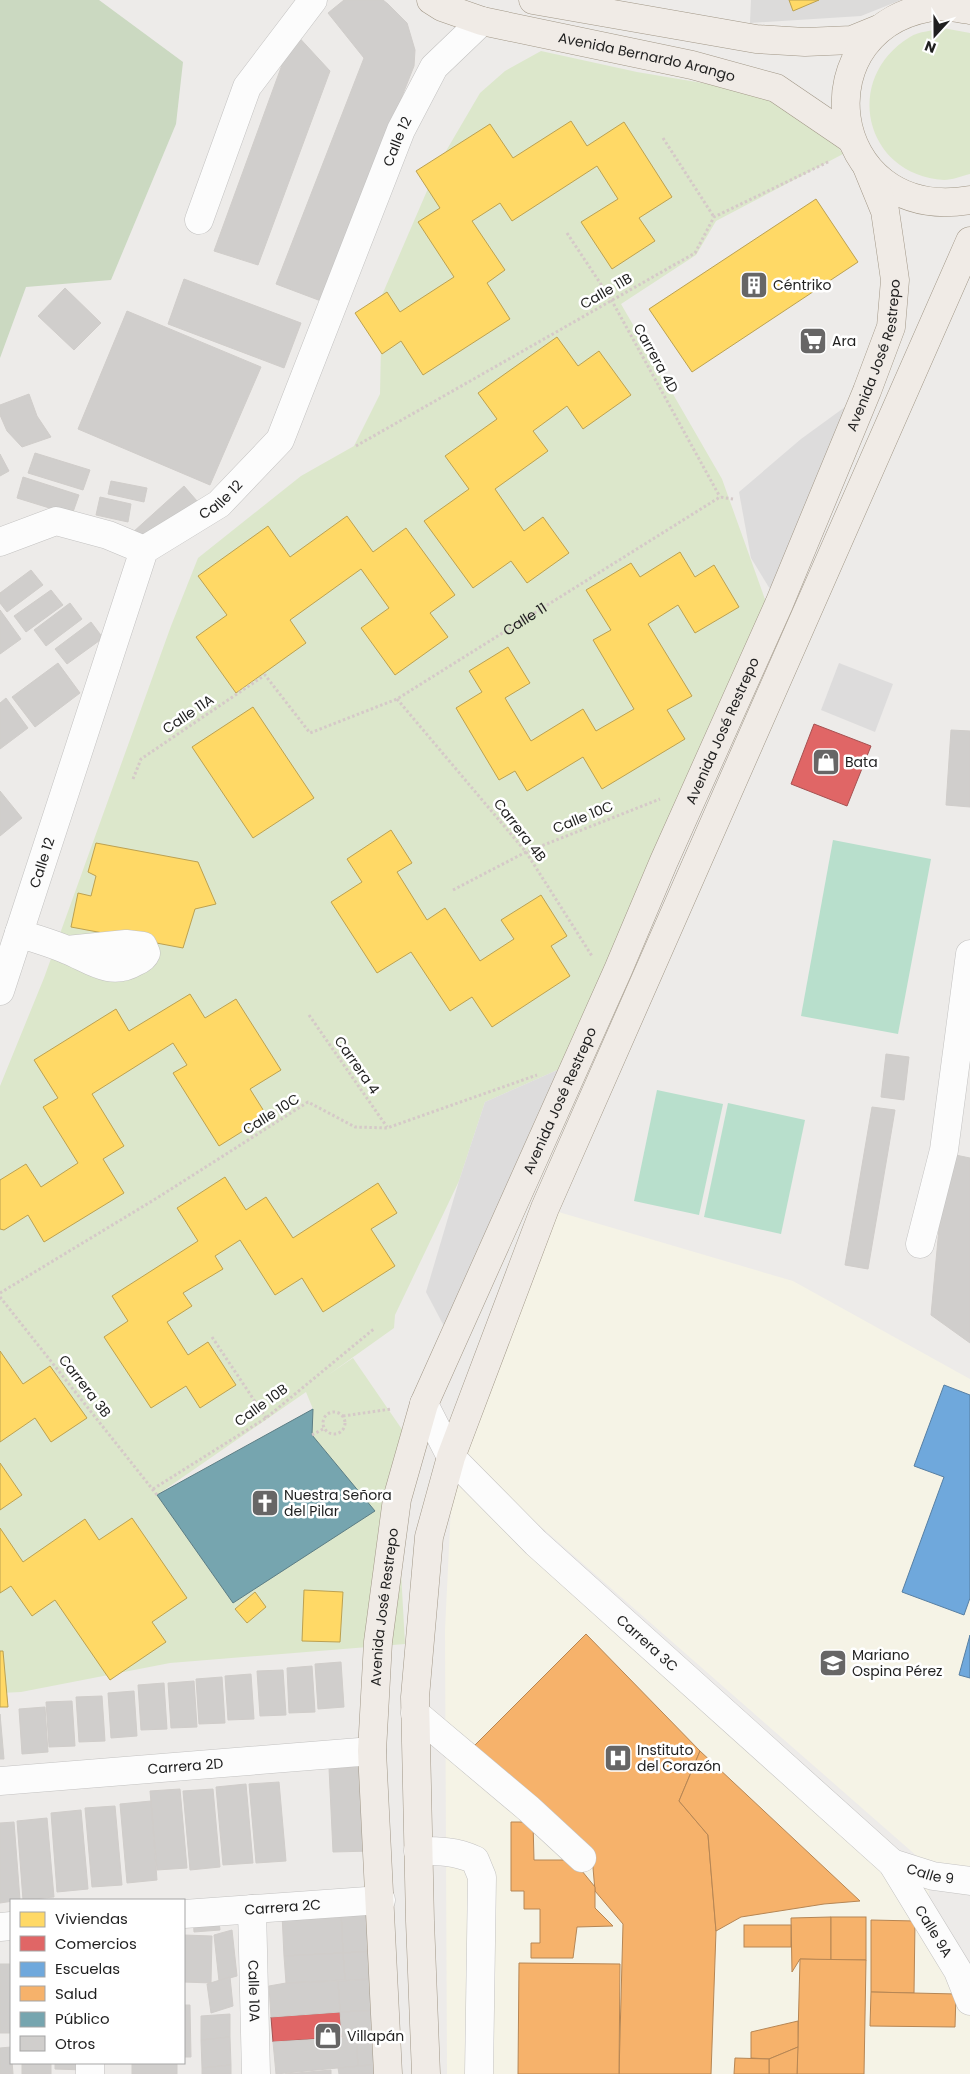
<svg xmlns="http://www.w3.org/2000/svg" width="970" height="2074" font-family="Poppins,sans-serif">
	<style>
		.residential { fill: #dcdbda }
		.education { fill: #f5f3e6 }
		.grass { fill: #dce7cb; fill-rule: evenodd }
		.forest { fill: #cbd9c1 }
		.pitch { fill: #b8dfcc }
		.parking { fill: #dddcdc }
		.homes { fill: #ffd966; stroke: #bca151 }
		.shops { fill: #e06666; stroke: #a65151 }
		.schools { fill: #6fa8dc; stroke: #577fa3 }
		.health { fill: #f6b26b; stroke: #b68654 }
		.public { fill: #76a5af; stroke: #5c7d84 }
		.building { fill: #d0cecc; stroke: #d0cdca }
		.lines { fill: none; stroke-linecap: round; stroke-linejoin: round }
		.minor-casing { stroke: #c3c2c1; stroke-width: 29 }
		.major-casing { stroke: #a19787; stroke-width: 29 }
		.path { stroke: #d5c9c8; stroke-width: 3; stroke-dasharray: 2.5 2.5; stroke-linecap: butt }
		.minor { stroke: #fcfcfc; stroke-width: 28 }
		.major { stroke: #f0ebe6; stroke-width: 28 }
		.labels { text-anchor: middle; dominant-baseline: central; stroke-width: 5; stroke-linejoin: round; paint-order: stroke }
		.street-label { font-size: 14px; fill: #1f1f1f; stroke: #fff }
		.poi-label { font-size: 14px; fill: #1f1f1f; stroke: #fff; text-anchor: start }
	</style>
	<rect width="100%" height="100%" fill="#edebe9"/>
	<!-- residential -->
	<path class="residential" d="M 751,0 L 901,0 L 861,16 L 750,23 Z"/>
	<!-- education -->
	<path class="education" d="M 545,1208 L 793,1281 L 970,1379 L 970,1873 L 935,1872 L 484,1477 L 928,1885 L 933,1929 L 970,2004 L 970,2074 L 447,2074 L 445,1630 L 452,1485 Z"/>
	<!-- grass -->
	<g class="grass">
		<path d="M 943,28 L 970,33 L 970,174 C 962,176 952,180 944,180 C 864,175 842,78 910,37 C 919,31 933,31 943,28 Z"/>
		<path d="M 541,51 L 637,72 L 756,92 L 833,140 L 843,154 L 716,221 L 696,255 L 621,304 L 722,479 L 772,619 L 578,1061 L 485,1102 L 459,1181 L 395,1315 L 394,1328 L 328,1375 L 353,1358 L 412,1444 L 397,1499 L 405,1644 L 170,1663 L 21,1692 L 0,1693 L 0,1086 L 44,978 L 171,626 L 198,558 L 301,476 L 354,446 L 380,394 L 381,344 L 373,316 L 439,163 L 480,93 L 505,71 ZM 306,1392 L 313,1409 L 312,1435 L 374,1511 L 233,1603 L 157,1495 Z"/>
	</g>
	<!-- forest -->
	<path class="forest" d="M 0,0 L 99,0 L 183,62 L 176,124 L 111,280 L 26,287 L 0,358 Z"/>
	<!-- pitch -->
	<g class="pitch">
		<path d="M 833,840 L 931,859 L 898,1034 L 801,1016 Z"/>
		<path d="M 657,1090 L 723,1104 L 699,1215 L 634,1201 Z"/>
		<path d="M 728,1103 L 805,1120 L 781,1234 L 704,1217 Z"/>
	</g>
	<!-- parking -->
	<g class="parking">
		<path d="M 867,391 L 779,604 L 751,558 L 739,492 L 801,439 Z"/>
		<path d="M 839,663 L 893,684 L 875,732 L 821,710 Z"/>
		<path d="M 578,1061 L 457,1351 L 426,1292 L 459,1181 L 485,1102 Z"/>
	</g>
	<!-- homes -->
	<g class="homes">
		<path d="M 789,0 L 819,0 L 793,11 Z"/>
		<path d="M 571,121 L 587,146 L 624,122 L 672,197 L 639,218 L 655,241 L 612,269 L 581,222 L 618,199 L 597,166 L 512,221 L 500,203 L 472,221 L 505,270 L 487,283 L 510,319 L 423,375 L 401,341 L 382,354 L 355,313 L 387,292 L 400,312 L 454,277 L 418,222 L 440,208 L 416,171 L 490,124 L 513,158 Z"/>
		<path d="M 816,199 L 858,262 L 692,372 L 649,309 Z"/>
		<path d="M 557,337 L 578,366 L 599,351 L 631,395 L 583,429 L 567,406 L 533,431 L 548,451 L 495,489 L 524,531 L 543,517 L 569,553 L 527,583 L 511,561 L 473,588 L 424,521 L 469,489 L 445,456 L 497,419 L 478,393 Z"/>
		<path d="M 347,516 L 373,552 L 406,528 L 455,595 L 430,613 L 448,637 L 395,675 L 361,628 L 389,608 L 361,569 L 290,620 L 306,643 L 236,693 L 196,637 L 227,615 L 198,576 L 268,526 L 290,557 Z"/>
		<path d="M 680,552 L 695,577 L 714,565 L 739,607 L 695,633 L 678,605 L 648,624 L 692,696 L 667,710 L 685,739 L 602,789 L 583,757 L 527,791 L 515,771 L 499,780 L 456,708 L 482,692 L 469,671 L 508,647 L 530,683 L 505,698 L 531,741 L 583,709 L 596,731 L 634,709 L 593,640 L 611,630 L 586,590 L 631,563 L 640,577 Z"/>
		<path d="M 253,707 L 314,798 L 253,838 L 192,747 Z"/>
		<path d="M 391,830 L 412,863 L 397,872 L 427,920 L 445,908 L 480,961 L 514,939 L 501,920 L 541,895 L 567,936 L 551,946 L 570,976 L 492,1027 L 472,997 L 450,1011 L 411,952 L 377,973 L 331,902 L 362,882 L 347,859 Z"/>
		<path d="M 96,843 L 198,862 L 216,904 L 195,909 L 183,948 L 71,927 L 78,893 L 91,896 L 96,876 L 88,872 Z"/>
		<path d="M 190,994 L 205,1018 L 236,999 L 281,1070 L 250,1089 L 267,1116 L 219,1146 L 173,1073 L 187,1065 L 173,1043 L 92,1094 L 124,1146 L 103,1159 L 124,1193 L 44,1242 L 28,1215 L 4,1230 L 0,1229 L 0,1180 L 26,1164 L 41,1187 L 78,1163 L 43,1107 L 58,1098 L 34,1060 L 116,1009 L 129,1031 Z"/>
		<path d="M 225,1177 L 246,1210 L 266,1197 L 293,1238 L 378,1183 L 397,1213 L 371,1229 L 395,1266 L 323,1312 L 302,1278 L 275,1295 L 240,1240 L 215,1256 L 223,1269 L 183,1293 L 192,1306 L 167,1322 L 188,1355 L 208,1342 L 236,1385 L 200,1408 L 186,1386 L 151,1408 L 104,1337 L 128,1321 L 112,1296 L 198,1241 L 177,1208 Z"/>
		<path d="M 0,1351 L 23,1384 L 50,1366 L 87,1418 L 51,1442 L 35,1418 L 0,1442 Z"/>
		<path d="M 0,1463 L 22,1495 L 0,1510 Z"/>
		<path d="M 132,1518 L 187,1598 L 152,1622 L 166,1642 L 110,1680 L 55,1600 L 32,1616 L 11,1586 L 0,1593 L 0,1528 L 23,1562 L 85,1519 L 99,1540 Z"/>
		<path d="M 304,1590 L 343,1592 L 340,1642 L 302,1641 Z"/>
		<path d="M 255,1592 L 266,1607 L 247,1623 L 235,1609 Z"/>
		<path d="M 0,1651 L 3,1651 L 8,1707 L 0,1707 Z"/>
	</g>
	<!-- shops -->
	<g class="shops">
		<path d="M 814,724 L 871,746 L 847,806 L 791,784 Z"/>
		<path d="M 340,2012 L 342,2037 L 273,2042 L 271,2017 Z"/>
	</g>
	<!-- schools -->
	<g class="schools">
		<path d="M 944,1385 L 970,1395 L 970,1598 L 964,1615 L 902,1592 L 944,1477 L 914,1466 Z"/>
		<path d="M 970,1635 L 970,1678 L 959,1675 Z"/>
	</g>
	<!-- health -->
	<g class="health">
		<path d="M 586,1634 L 700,1751 L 679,1801 L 708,1835 L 716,1931 L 711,2074 L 619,2074 L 623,1924 L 595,1891 L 592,1856 L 473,1747 Z"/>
		<path d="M 700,1751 L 860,1901 L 824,1904 L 741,1917 L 716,1931 L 708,1835 L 679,1801 Z"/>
		<path d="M 511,1822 L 533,1822 L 534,1860 L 573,1860 L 595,1887 L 595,1908 L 613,1926 L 577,1927 L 573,1958 L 531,1958 L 531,1943 L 540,1943 L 540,1909 L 524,1909 L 524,1891 L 511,1891 Z"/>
		<path d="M 831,1917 L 831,1960 L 800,1959 L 792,1972 L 791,1918 Z"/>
		<rect x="831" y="1917" width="35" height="43"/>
		<path d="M 871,1920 L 915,1921 L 914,1993 L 871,1992 Z"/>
		<rect x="744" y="1925" width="47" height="22"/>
		<path d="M 800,1959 L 866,1960 L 864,2074 L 797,2074 Z"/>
		<path d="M 519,1963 L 620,1964 L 619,2074 L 518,2074 Z"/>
		<path d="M 871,1992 L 956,1994 L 955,2027 L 870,2026 Z"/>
		<path d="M 798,2021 L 798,2047 L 769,2059 L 751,2058 L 751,2032 Z"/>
		<path d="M 798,2047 L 797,2074 L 769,2074 L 769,2059 Z"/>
		<path d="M 735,2058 L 769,2059 L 769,2074 L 734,2074 Z"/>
	</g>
	<!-- public -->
	<path class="public" d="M 313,1409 L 312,1435 L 375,1511 L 233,1603 L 157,1495 Z"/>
	<!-- building -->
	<g class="building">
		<path d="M 344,0 L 383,0 L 388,4 L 407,23 L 415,50 L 414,66 L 321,301 L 276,284 L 364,58 L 328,13 Z"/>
		<path d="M 294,32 L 330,71 L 258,265 L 214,251 Z"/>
		<path d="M 184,279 L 301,323 L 284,368 L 168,324 Z"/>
		<path d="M 65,288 L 101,323 L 74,350 L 38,316 Z"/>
		<path d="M 127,311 L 261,367 L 210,485 L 78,429 Z"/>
		<path d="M 29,394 L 37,416 L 51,437 L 22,447 L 7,431 L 0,415 L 0,405 Z"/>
		<path d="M 35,453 L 90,470 L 83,490 L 28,473 Z"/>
		<path d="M 0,454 L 9,471 L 0,476 Z"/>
		<path d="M 23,477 L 79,495 L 72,515 L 17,498 Z"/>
		<path d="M 111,481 L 147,488 L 144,502 L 108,494 Z"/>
		<path d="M 184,486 L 197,501 L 145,548 L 132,533 Z"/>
		<path d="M 100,497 L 131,504 L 128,522 L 96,515 Z"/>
		<path d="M 31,570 L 43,585 L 7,612 L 0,603 L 0,593 Z"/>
		<path d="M 51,590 L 63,605 L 26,632 L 14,616 Z"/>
		<path d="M 70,603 L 82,619 L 46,646 L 34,630 Z"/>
		<path d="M 0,610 L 21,639 L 0,654 Z"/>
		<path d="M 91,622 L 103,638 L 67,664 L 55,649 Z"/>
		<path d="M 58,663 L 80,693 L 35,727 L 12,697 Z"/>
		<path d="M 6,698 L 28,728 L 0,749 L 0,703 Z"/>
		<path d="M 951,730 L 970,731 L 970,807 L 946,805 Z"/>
		<path d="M 0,791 L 22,818 L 0,836 Z"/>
		<path d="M 886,1054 L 909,1057 L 904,1100 L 881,1097 Z"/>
		<path d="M 872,1107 L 895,1110 L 868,1269 L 845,1265 Z"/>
		<path d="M 946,1153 L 970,1158 L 970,1343 L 931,1315 Z"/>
		<path d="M 341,1662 L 344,1707 L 318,1709 L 315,1664 Z"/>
		<path d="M 312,1666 L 315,1712 L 289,1713 L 287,1668 Z"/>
		<path d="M 283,1670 L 286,1715 L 260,1716 L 257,1671 Z"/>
		<path d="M 251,1674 L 254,1719 L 228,1720 L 225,1676 Z"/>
		<path d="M 222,1677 L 225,1723 L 199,1724 L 196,1679 Z"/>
		<path d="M 194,1681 L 197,1727 L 171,1728 L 168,1683 Z"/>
		<path d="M 164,1683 L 167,1729 L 141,1730 L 138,1685 Z"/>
		<path d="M 134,1691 L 137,1736 L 111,1738 L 108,1693 Z"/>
		<path d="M 102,1696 L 105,1741 L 79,1742 L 76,1697 Z"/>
		<path d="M 72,1701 L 75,1746 L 49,1747 L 46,1702 Z"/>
		<path d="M 45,1707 L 48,1752 L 22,1754 L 19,1709 Z"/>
		<path d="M 0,1714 L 4,1759 L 0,1759 Z"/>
		<path d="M 367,1767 L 371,1851 L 333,1852 L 329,1768 Z"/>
		<path d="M 279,1782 L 286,1861 L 256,1863 L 249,1784 Z"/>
		<path d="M 246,1784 L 253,1863 L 223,1865 L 216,1787 Z"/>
		<path d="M 180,1789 L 187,1868 L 157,1870 L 150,1791 Z"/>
		<path d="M 213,1789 L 220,1867 L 190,1870 L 183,1791 Z"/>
		<path d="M 151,1801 L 157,1880 L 127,1883 L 120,1804 Z"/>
		<path d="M 115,1806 L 122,1885 L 92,1887 L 85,1808 Z"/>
		<path d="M 81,1810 L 88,1889 L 57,1892 L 51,1813 Z"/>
		<path d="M 47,1818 L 54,1897 L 23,1900 L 17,1821 Z"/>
		<path d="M 14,1822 L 20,1900 L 0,1903 L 0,1823 Z"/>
		<path d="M 373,1910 L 374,1951 L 343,1953 L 341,1911 Z"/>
		<path d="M 341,1911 L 343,1953 L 284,1956 L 282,1914 Z"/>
		<path d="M 218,1912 L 220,1930 L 194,1932 L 193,1915 Z"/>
		<path d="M 232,1930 L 237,1976 L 219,1981 L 214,1935 Z"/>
		<path d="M 184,1935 L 212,1936 L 211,1983 L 184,1982 Z"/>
		<path d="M 374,1951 L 376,1979 L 345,1980 L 343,1953 Z"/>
		<path d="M 343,1953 L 345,1980 L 286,1983 L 284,1956 Z"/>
		<rect x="0" y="1964" width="11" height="69"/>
		<path d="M 230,1977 L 233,2006 L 211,2013 L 207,1984 Z"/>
		<path d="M 376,1979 L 379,2010 L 340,2012 L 338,1981 Z"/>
		<path d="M 338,1981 L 340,2012 L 271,2017 L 269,1986 L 286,1983 Z"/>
		<path d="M 184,2005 L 190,2005 L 191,2057 L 184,2057 Z"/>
		<path d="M 379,2010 L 380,2035 L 342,2037 L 340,2012 Z"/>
		<path d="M 230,2014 L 230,2037 L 201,2040 L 201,2016 Z"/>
		<path d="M 380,2035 L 383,2064 L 358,2066 L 356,2037 Z"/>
		<path d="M 230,2037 L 231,2065 L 202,2068 L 201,2040 Z"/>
		<path d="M 356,2037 L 358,2066 L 276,2074 L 273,2042 Z"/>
		<path d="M 11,2047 L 13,2074 L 0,2074 L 0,2048 Z"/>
		<rect x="22" y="2063" width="29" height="11"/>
		<path d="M 55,2063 L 85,2063 L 85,2070 L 55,2069 Z"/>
		<rect x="132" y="2063" width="45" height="11"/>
		<path d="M 383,2064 L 384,2074 L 339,2074 L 338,2068 Z"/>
		<path d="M 231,2065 L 231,2074 L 202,2074 L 202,2068 Z"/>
		<path d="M 331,2070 L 331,2074 L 285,2074 Z"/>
	</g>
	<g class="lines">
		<!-- minor casing -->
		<g class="minor-casing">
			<g id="minor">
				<path d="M 199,220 L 247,87 L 313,0"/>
				<path d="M 0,542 L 56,521 L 108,535 L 144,550"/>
				<path d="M 19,933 C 35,939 51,943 67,950 C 90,959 110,977 135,962 C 140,960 144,958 146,953 L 143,946 L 126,944 L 67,950"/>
				<path id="s2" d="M 0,991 L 144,550 L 219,504 L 280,440 L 401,130 L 434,67 L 482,21"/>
				<path d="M 920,1244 L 944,1150 L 970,954"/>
				<path id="s3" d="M 424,1404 L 451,1457 L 536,1543 L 892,1863 L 958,1971 L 970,2001"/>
				<path d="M 415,1713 L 529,1809 L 582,1858"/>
				<path id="s4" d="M 0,1781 L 372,1751"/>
				<path d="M 418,1851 C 439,1851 456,1851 475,1860 L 482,1877 L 479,2074"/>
				<path id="s5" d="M 892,1863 L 933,1876 L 970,1881"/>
				<path id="s6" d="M 252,1909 L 256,2074"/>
				<path id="s7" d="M 184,1914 L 381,1900"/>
				<path d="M 0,1927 L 11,1926"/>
				<path d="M 90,2074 L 90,2063"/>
			</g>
		</g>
		<!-- major casing -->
		<g class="major-casing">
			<g id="major">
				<path id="s8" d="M 431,0 L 442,7 L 482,21 L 692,65 L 776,88 L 851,139"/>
				<path d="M 533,0 L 756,39 L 805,42 L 852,40 L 879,29"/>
				<path d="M 970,10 C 961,9 949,6 940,6 C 798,20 823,225 970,200"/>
				<path id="s9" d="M 388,2074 L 372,1751 L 378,1642 L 397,1499 L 424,1404 L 618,970 L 664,861 L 779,604 L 867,391 L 891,327 L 895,280 L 890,245 L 885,211 L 867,167"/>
				<path d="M 426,2074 L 420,1921 L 415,1697 L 429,1537 L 451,1457 L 545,1208 L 970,241"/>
			</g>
		</g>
		<!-- path -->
		<g class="path">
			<path d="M 663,138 L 714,217"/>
			<path d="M 567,233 L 612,301 L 720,497"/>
			<path d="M 356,446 L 695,253 L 714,217 L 830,161"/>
			<path d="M 397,699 L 526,852 L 592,956"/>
			<path id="s1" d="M 133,779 L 141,759 L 265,675 L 310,733 L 397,699 L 720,497 L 733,499"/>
			<path d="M 453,890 L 526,852 L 660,799"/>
			<path d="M 309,1015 L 387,1127"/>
			<path d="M 0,1293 L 157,1198 L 308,1102 L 355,1127 L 387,1128 L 537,1075"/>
			<path d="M 0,1297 L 157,1495"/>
			<path d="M 212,1337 L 266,1418"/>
			<circle cx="334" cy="1423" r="11"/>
			<path d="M 343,1416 L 391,1409"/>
			<path d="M 312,1435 L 325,1428"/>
			<path d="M 153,1489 L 266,1418 L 375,1328"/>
		</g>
		<!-- minor -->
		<use href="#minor" class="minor"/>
		<!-- major -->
		<use href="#major" class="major"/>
	</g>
	<!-- icons -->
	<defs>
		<g id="building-square" transform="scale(1.4375)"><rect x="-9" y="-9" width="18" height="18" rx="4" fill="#676666" stroke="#fff"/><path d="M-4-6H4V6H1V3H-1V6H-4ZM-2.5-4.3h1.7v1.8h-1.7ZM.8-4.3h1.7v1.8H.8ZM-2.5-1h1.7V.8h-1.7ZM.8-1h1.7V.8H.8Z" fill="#fff"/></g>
		<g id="supermarket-square" transform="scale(1.4375)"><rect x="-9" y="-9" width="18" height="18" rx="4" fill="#676666" stroke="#fff"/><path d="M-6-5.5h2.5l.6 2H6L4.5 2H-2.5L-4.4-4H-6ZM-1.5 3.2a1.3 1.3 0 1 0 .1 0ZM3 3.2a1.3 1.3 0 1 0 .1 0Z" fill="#fff"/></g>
		<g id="shop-square" transform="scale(1.4375)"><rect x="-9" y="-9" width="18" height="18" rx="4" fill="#676666" stroke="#fff"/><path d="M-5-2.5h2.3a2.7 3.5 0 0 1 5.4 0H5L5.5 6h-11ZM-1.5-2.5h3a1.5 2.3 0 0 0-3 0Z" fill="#fff"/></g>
		<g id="church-square" transform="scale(1.4375)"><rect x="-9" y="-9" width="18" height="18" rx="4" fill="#676666" stroke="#fff"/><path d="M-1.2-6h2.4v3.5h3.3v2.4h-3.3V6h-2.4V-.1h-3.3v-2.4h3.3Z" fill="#fff"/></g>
		<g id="school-square" transform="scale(1.4375)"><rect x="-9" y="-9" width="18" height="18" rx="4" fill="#676666" stroke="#fff"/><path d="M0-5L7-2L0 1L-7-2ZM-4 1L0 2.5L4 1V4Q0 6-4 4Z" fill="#fff"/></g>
		<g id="hospital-square" transform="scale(1.4375)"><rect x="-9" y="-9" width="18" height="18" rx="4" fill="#676666" stroke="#fff"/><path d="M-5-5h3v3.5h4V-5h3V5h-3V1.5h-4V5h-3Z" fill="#fff"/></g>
	</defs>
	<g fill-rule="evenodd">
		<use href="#building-square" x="754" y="285"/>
		<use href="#supermarket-square" x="813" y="341"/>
		<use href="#shop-square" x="826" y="762"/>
		<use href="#church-square" x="265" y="1503"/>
		<use href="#school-square" x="833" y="1663"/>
		<use href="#hospital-square" x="618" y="1758"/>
		<use href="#shop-square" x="328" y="2036"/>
	</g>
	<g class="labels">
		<!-- street labels -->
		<g class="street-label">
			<text stroke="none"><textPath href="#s8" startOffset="224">Avenida Bernardo Arango</textPath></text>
			<text stroke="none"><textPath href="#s2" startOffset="961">Calle 12</textPath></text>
			<text transform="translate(606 291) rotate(-30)">Calle 11B</text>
			<text stroke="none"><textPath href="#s9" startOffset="1818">Avenida José Restrepo</textPath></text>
			<text transform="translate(656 358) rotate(61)">Carrera 4D</text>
			<text stroke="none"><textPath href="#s2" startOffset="556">Calle 12</textPath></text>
			<text stroke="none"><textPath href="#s1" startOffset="489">Calle 11</textPath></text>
			<text transform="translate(188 714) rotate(-34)">Calle 11A</text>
			<text stroke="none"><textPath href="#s9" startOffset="1412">Avenida José Restrepo</textPath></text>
			<text transform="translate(583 817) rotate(-22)">Calle 10C</text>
			<text transform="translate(520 830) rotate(52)">Carrera 4B</text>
			<text stroke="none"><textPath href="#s2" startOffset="135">Calle 12</textPath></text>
			<text transform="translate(357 1065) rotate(55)">Carrera 4</text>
			<text stroke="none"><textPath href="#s9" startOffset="1008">Avenida José Restrepo</textPath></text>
			<text transform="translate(271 1114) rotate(-32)">Calle 10C</text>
			<text transform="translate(85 1386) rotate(52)">Carrera 3B</text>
			<text transform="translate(261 1405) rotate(-36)">Calle 10B</text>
			<text stroke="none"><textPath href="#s9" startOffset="468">Avenida José Restrepo</textPath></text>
			<text stroke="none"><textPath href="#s3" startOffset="330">Carrera 3C</textPath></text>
			<text stroke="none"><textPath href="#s4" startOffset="186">Carrera 2D</textPath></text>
			<text stroke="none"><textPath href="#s5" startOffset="40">Calle 9</textPath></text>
			<text stroke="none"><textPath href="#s7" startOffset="99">Carrera 2C</textPath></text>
			<text stroke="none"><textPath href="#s3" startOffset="739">Calle 9A</textPath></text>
			<text stroke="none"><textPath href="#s6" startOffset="82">Calle 10A</textPath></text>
		</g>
		<!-- poi labels -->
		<g class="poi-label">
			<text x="773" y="285">Céntriko</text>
			<text x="832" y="341">Ara</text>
			<text x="845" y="762">Bata</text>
			<text x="284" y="1495">Nuestra Señora<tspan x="284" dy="16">del Pilar</tspan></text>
			<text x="852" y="1655">Mariano<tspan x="852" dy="16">Ospina Pérez</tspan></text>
			<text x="637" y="1750">Instituto<tspan x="637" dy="16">del Corazón</tspan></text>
			<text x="347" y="2036">Villapán</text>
		</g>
	</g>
	<!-- legend -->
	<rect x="10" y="1899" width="175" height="165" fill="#ffffff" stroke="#a5a5a5"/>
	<rect x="20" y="1912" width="25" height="15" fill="#ffd966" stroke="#a5a5a5"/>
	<text x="55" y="1924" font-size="15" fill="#1f1f1f">Viviendas</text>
	<rect x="20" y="1936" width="25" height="15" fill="#e06666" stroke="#a5a5a5"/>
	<text x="55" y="1949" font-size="15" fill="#1f1f1f">Comercios</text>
	<rect x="20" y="1962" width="25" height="15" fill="#6fa8dc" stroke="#a5a5a5"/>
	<text x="55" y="1974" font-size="15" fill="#1f1f1f">Escuelas</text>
	<rect x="20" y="1986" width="25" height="15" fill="#f6b26b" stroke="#a5a5a5"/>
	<text x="55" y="1999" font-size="15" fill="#1f1f1f">Salud</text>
	<rect x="20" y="2012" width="25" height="15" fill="#76a5af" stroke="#a5a5a5"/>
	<text x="55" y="2024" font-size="15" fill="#1f1f1f">Público</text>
	<rect x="20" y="2036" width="25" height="15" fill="#d0cecc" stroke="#a5a5a5"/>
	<text x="55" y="2049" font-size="15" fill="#1f1f1f">Otros</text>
	<!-- north arrow -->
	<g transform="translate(935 35) rotate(201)" stroke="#ffffff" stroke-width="4" paint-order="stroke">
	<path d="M0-4L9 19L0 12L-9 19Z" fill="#1f1f1f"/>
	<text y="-8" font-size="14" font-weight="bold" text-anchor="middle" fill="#1f1f1f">N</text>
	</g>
</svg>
